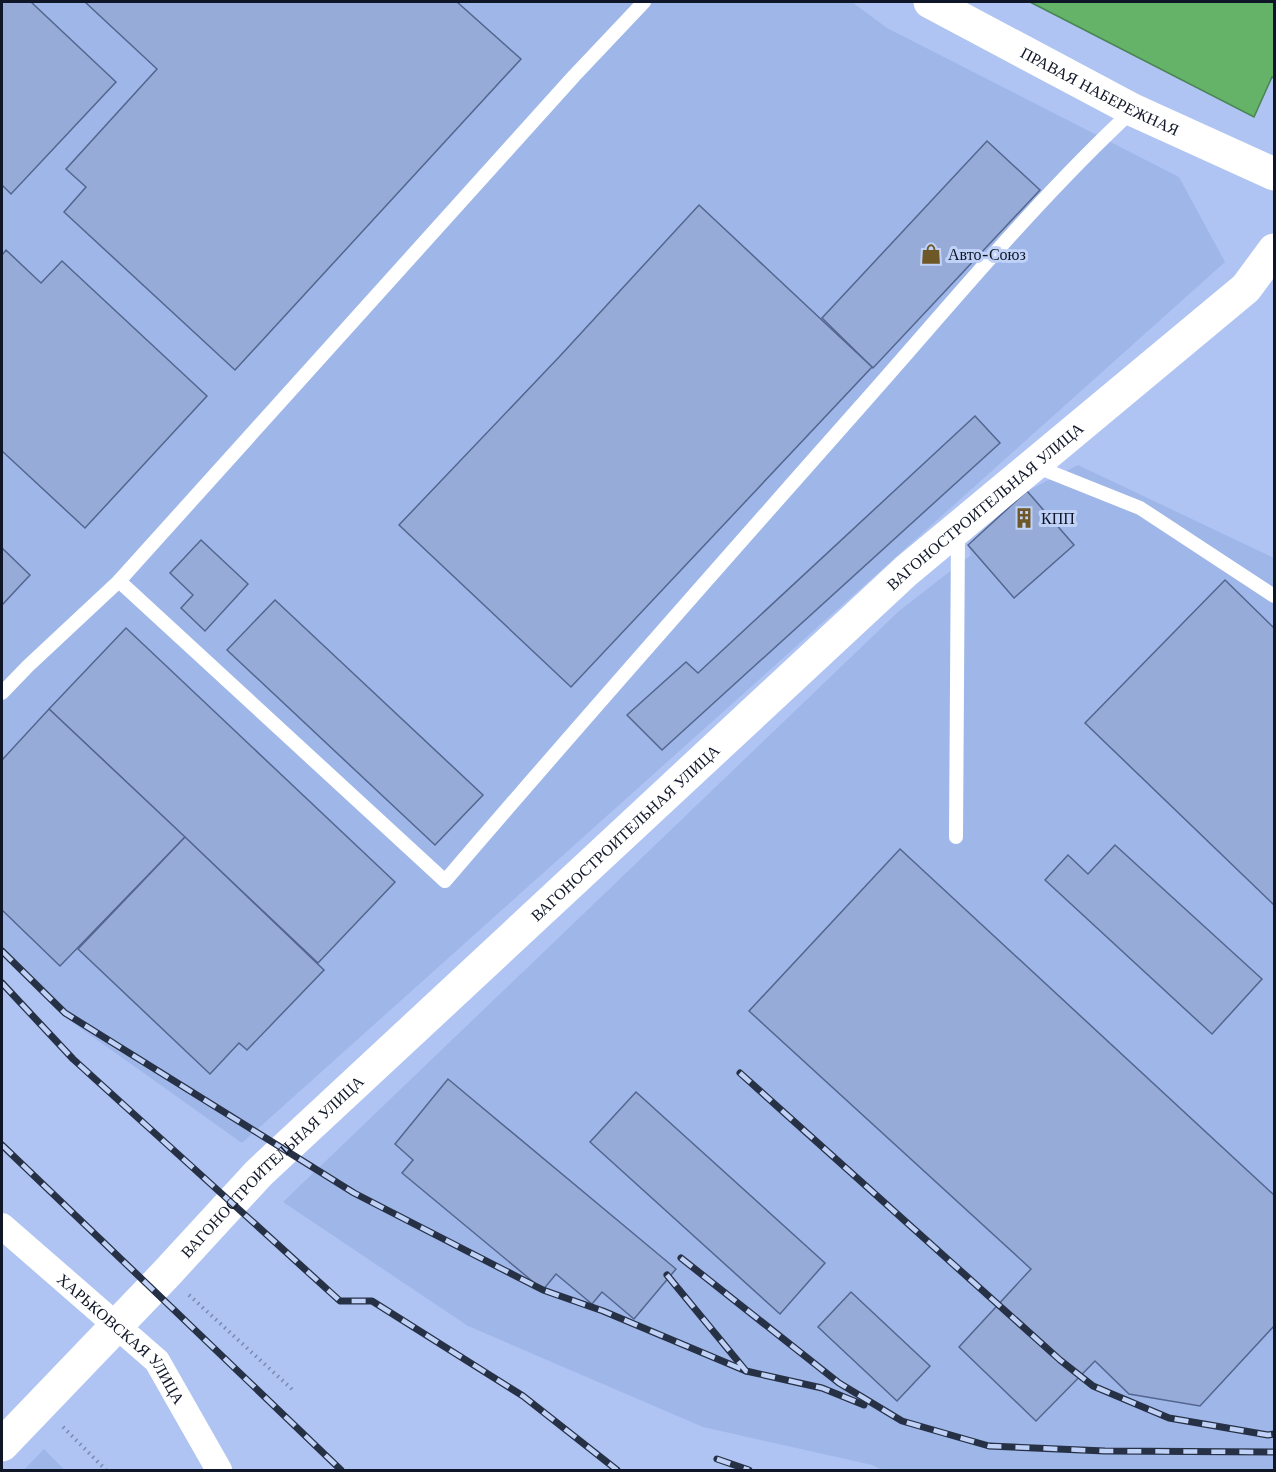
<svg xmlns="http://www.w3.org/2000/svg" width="1276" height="1472" font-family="'Libre Baskerville',serif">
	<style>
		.built { fill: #9fb6e9 }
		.water { fill: #64b369; stroke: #4a8455; stroke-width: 1.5 }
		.building { fill: #96abd8; stroke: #53668f; stroke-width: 1.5 }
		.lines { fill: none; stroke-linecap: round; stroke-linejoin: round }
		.path { stroke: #7a8aaf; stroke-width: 4; stroke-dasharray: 1.5 4.5; stroke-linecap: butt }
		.service { stroke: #fff; stroke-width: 14 }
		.minor { stroke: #fff; stroke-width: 26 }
		.secondary { stroke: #fff; stroke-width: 33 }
		.rail-casing { stroke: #273146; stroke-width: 7 }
		.rail { stroke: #c0d2f7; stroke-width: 4.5; stroke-dasharray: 14; stroke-linecap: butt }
		.labels { text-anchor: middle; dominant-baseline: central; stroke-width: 6; stroke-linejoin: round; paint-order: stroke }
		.street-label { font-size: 16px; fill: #0f1627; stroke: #c0d2f7 }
		.poi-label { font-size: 16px; fill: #0f1627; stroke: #c0d2f7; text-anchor: start }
	</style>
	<rect width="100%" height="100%" fill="#afc4f3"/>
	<!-- built -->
	<g class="built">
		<path d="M 2,2 L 852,2 L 887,28 L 1179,177 L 1225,262 L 242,1143 L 72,1022 L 2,956 Z"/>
		<path d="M 1078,465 L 1274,558 L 1274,1470 L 883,1470 L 872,1465 L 703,1427 L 468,1326 L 283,1202 L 899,611 L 971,555 L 968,545 L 1027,491 Z"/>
		<path d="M 44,1449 L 65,1470 L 24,1470 Z"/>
	</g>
	<!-- water -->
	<path class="water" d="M 1030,2 L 1274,2 L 1274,78 L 1272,77 L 1254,117 Z"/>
	<!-- building -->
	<g class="building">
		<path d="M 2,2 L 31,2 L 116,82 L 11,194 L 2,185 Z"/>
		<path d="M 85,2 L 457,2 L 521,59 L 235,370 L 64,212 L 86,187 L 66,169 L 157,69 Z"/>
		<path d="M 987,141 L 1040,190 L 873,368 L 822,318 Z"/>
		<path d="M 699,205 L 872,367 L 571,687 L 399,525 L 560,356 Z"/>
		<path d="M 6,250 L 41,283 L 62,261 L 207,396 L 85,528 L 2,451 L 2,255 Z"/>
		<path d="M 975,416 L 1000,443 L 662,750 L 627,715 L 686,662 L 698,673 Z"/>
		<path d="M 1027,491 L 1074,545 L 1014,598 L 968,545 Z"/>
		<path d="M 201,540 L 248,584 L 205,631 L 181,608 L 193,595 L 170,573 Z"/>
		<path d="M 2,548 L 30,575 L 2,605 Z"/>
		<path d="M 1225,580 L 1274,628 L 1274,905 L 1085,723 Z"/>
		<path d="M 275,600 L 483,795 L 435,845 L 227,650 Z"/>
		<path d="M 126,628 L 395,882 L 318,963 L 49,709 Z"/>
		<path d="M 49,709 L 185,837 L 60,966 L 2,910 L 2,760 Z"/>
		<path d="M 185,837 L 324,970 L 247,1050 L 239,1043 L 210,1074 L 78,949 Z"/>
		<path d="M 1115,845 L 1262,979 L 1212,1034 L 1045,880 L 1068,855 L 1088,874 Z"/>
		<path d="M 900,849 L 1274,1195 L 1274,1326 L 1200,1406 L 1129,1394 L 1095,1361 L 1036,1421 L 959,1347 L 1031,1269 L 749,1011 Z"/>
		<path d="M 448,1079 L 676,1269 L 634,1319 L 602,1292 L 592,1304 L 556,1274 L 543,1290 L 402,1173 L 413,1160 L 395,1144 Z"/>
		<path d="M 636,1092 L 825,1263 L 780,1314 L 590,1142 Z"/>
		<path d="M 851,1292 L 930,1366 L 897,1401 L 818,1327 Z"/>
	</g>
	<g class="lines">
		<!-- path -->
		<g class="path">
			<path d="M 189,1295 L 294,1391"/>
			<path d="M 63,1427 L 106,1470"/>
		</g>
		<!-- service -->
		<g class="service">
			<path d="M 1035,466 L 1140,508 L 1274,596"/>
			<path d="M 119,581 L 445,881 C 581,722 720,565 859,408 C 948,308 1034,202 1133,110"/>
			<path d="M 2,693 L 28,666 L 119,581 L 574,76 L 644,2"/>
			<path d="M 956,837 L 958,533"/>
		</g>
		<!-- minor -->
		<path class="minor" id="s1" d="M 2,1226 L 157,1361 L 219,1470"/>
		<!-- secondary -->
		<g class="secondary">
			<path id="s2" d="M 930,2 L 1133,110 L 1274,174"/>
			<path id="s3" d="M 2,1445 L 166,1274 L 259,1173 L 906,571 L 1246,288 L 1274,250"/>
		</g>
		<!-- rail casing -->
		<g class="rail-casing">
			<g id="rail">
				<path d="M 2,951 L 65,1013 L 354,1193 L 543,1290 L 603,1311 L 746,1371"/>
				<path d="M 2,983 L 73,1059 L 340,1301 L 372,1301 L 523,1396 L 617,1470"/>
				<path d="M 740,1073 L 1060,1360 L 1093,1386 L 1169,1418 L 1268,1435 L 1274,1434"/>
				<path d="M 2,1145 L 341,1470"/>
				<path d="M 681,1258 L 839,1383 L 902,1421 L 989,1446 L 1105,1451 L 1274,1452"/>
				<path d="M 667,1275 L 746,1371 L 822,1388 L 864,1405"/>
				<path d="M 717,1459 L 749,1470"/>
			</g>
		</g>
		<!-- rail -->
		<use href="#rail" class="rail"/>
	</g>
	<!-- icons -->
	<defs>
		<g id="shop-bare" transform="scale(1.62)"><path d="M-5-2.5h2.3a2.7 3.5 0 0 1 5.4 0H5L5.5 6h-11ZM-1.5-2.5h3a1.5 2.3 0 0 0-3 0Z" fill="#6e5827" stroke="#c0d2f7" stroke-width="2.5" paint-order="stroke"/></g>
		<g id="building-bare" transform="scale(1.62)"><path d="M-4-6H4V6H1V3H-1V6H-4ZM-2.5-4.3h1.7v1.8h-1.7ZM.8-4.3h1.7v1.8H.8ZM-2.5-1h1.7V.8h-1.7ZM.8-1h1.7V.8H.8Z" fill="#6e5827" stroke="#c0d2f7" stroke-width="2.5" paint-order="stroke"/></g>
	</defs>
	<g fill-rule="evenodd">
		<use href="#shop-bare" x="931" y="254"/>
		<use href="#building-bare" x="1024" y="518"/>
	</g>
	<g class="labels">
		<!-- street labels -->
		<g class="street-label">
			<text stroke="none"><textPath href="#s2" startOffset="192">ПРАВАЯ НАБЕРЕЖНАЯ</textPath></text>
			<text stroke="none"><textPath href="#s3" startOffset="1360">ВАГОНОСТРОИТЕЛЬНАЯ УЛИЦА</textPath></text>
			<text stroke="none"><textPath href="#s3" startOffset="874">ВАГОНОСТРОИТЕЛЬНАЯ УЛИЦА</textPath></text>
			<text stroke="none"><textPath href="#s3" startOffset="388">ВАГОНОСТРОИТЕЛЬНАЯ УЛИЦА</textPath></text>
			<text stroke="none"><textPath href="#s1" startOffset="165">ХАРЬКОВСКАЯ УЛИЦА</textPath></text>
		</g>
		<!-- poi labels -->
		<g class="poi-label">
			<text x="948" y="254">Авто-Союз</text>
			<text x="1041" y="518">КПП</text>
		</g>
	</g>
	<!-- border -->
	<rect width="1276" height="1472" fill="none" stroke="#0f1627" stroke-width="6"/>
</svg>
